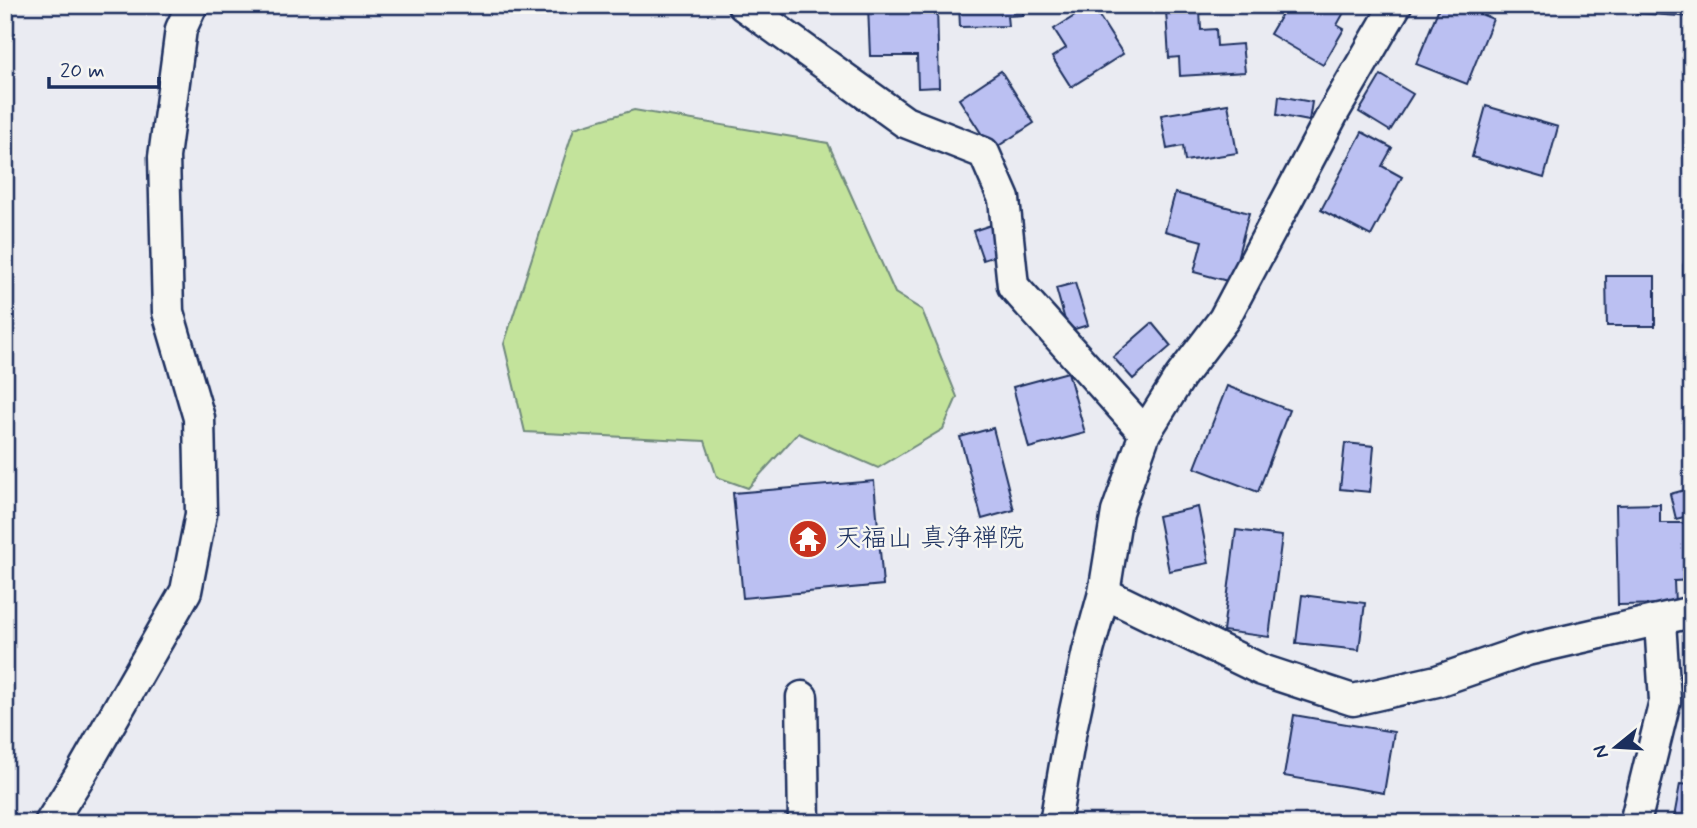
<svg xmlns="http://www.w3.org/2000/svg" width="1697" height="828" font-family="Mynerve,'Klee One',sans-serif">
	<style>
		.green { fill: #c3e39b; stroke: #6f897c; stroke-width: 2 }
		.building { fill: #bbc0f2; stroke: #1b2f5e; stroke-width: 2 }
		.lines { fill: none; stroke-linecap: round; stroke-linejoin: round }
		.lane-casing { stroke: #1b2f5e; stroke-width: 19 }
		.street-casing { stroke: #1b2f5e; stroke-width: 35 }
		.lane { stroke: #f6f6f2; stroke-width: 14 }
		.street { stroke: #f6f6f2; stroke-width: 30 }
		.labels { text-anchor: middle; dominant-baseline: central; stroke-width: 5; stroke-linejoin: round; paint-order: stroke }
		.poi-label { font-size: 26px; fill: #1b2f5e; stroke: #f6f6f2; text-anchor: start }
	</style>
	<rect width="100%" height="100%" fill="#eaebf2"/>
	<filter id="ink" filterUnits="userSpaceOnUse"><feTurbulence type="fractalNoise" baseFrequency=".0143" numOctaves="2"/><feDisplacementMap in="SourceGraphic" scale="14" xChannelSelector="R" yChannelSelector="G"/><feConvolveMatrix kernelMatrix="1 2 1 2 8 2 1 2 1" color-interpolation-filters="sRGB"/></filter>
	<g filter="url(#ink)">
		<!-- green -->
		<path class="green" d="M 634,110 L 828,143 L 895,293 L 922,310 L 957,397 L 943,429 L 878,468 L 798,433 L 748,488 L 717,477 L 705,441 L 525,432 L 504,344 L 574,128 Z"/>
		<!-- building -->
		<g class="building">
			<path d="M 868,5 L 937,5 L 939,87 L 918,88 L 917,56 L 870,56 Z"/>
			<path d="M 959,5 L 1023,5 L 1023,15 L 1007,16 L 1008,26 L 960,27 Z"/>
			<path d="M 1092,5 L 1123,54 L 1071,87 L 1052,57 L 1066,48 L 1054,29 Z"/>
			<path d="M 1287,5 L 1339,5 L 1346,9 L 1337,25 L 1344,29 L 1323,65 L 1270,34 Z"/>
			<path d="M 1440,5 L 1459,5 L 1493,19 L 1467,84 L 1416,64 Z"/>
			<path d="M 1638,5 L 1692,5 L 1692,17 L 1637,13 Z"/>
			<path d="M 1200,9 L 1201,30 L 1216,29 L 1217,46 L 1242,44 L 1245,72 L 1180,76 L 1179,57 L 1169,58 L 1166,11 Z"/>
			<path d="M 1001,71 L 1034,123 L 992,150 L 959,99 Z"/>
			<path d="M 1381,75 L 1413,94 L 1390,131 L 1359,112 Z"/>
			<path d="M 1279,96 L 1312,102 L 1309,121 L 1277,115 Z"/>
			<path d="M 1228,104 L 1237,153 L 1185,161 L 1183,146 L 1167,149 L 1161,115 Z"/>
			<path d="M 1486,106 L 1558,127 L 1544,178 L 1472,157 Z"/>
			<path d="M 1362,132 L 1392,148 L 1382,166 L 1402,177 L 1371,236 L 1321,210 Z"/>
			<path d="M 1175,193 L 1249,213 L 1231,282 L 1194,272 L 1202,241 L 1165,231 Z"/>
			<path d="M 994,224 L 1004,253 L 983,260 L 973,231 Z"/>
			<path d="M 1606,276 L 1655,276 L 1655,326 L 1607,326 Z"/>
			<path d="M 1075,283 L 1088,325 L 1068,331 L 1056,288 Z"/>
			<path d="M 1152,323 L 1171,346 L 1133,379 L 1113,357 Z"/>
			<path d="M 1068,372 L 1085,433 L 1029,448 L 1013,387 Z"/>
			<path d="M 1227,386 L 1289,410 L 1258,492 L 1195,468 Z"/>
			<path d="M 993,428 L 1014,510 L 982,519 L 960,437 Z"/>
			<path d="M 1345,443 L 1374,446 L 1370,492 L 1340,489 Z"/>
			<path d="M 874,481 L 883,585 L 743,598 L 733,493 Z"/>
			<path d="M 1692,488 L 1692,515 L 1676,519 L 1670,494 Z"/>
			<path d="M 1660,504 L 1660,523 L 1692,523 L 1692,580 L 1674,581 L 1675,604 L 1618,605 L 1616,505 Z"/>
			<path d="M 1198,507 L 1209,563 L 1169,571 L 1158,516 Z"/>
			<path d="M 1236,530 L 1282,536 L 1269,637 L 1223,631 Z"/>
			<path d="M 1302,595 L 1365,603 L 1359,650 L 1296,643 Z"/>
			<path d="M 1294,715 L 1394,732 L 1384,793 L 1284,776 Z"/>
			<path d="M 1680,784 L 1692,785 L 1692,823 L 1673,823 Z"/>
		</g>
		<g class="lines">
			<!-- lane casing -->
			<g class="lane-casing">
				<path id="lane" d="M 1692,265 L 1692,274"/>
			</g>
			<!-- street casing -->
			<g class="street-casing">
				<g id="street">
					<path d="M 743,5 L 905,122 L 984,153 L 1004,199 L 1013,286 L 1145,433"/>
					<path d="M 1104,593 L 1262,670 L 1353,700 L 1437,681 L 1527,650 L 1692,612"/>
					<path d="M 802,697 L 804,823"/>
					<path d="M 50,823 L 82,772 L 186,591 L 201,514 L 199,418 L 168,312 L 164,157 L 181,29 L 192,5"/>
					<path d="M 1055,823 L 1071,730 L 1088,651 L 1104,593 L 1117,512 L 1145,433 L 1180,377 L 1224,319 L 1332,115 L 1396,5"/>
					<path d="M 1635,823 L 1665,701 L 1660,621"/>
				</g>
			</g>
			<!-- lane -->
			<use href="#lane" class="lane"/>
			<!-- street -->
			<use href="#street" class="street"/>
		</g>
	</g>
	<!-- icons -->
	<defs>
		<g id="temple-disc" transform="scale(2.0125)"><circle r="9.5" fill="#c8321e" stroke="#f6f6f2"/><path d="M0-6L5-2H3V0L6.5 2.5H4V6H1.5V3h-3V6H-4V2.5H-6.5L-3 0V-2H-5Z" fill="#fff"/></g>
	</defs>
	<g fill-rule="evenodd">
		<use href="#temple-disc" x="808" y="539"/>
	</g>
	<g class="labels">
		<!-- poi labels -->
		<g class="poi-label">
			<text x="835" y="539">天福山 真浄禅院</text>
		</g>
	</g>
	<!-- margin -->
	<rect width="1697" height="828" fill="none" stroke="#f6f6f2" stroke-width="28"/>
	<rect x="14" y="14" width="1669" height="800" fill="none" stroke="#1b2f5e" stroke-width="2.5" filter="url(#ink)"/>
	<!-- north arrow -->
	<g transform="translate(1616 747) rotate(252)" stroke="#f6f6f2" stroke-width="5" paint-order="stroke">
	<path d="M0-5L12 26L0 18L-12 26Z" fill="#1b2f5e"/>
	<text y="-10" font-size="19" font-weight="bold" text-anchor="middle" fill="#1b2f5e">N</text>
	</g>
	<!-- scale -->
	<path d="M49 77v10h110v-10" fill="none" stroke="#1b2f5e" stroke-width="3.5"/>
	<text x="60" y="77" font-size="21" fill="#1b2f5e" stroke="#f6f6f2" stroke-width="5" paint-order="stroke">20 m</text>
</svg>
